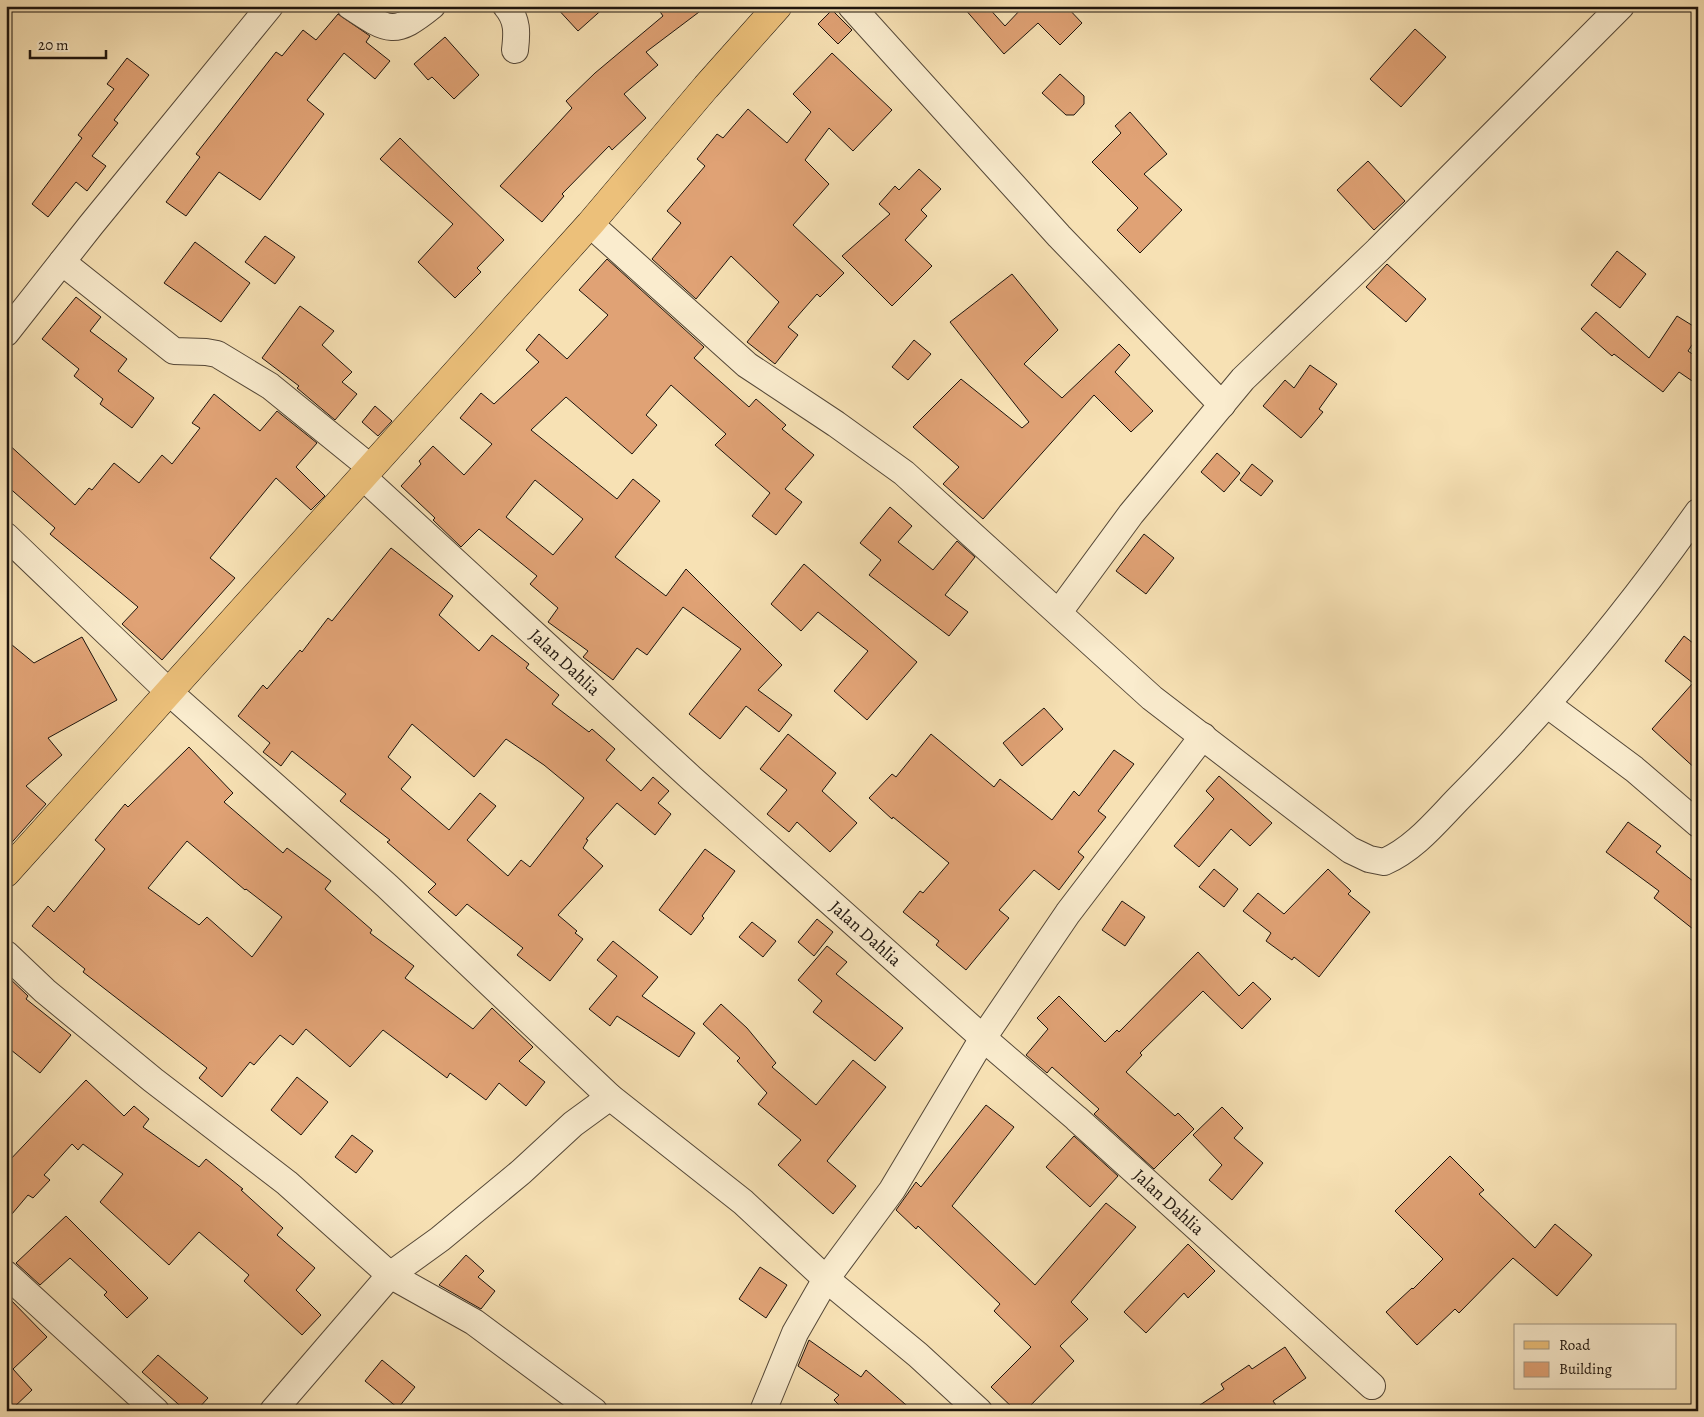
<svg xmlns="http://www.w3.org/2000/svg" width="1704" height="1417" font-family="Alegreya,serif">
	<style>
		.building { fill: #e0a275; stroke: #1d140d; fill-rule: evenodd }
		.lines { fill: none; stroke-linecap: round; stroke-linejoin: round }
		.minor-casing { stroke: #544737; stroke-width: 28 }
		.major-casing { stroke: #1d140d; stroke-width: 29 }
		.minor { stroke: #faecce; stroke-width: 26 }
		.major { stroke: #ecc07a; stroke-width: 28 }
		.labels { text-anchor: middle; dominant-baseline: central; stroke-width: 4.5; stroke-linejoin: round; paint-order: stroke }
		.street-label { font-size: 18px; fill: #1d140d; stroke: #faecce }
	</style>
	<rect width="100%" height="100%" fill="#f7e1b4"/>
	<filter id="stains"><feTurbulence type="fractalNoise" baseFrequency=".004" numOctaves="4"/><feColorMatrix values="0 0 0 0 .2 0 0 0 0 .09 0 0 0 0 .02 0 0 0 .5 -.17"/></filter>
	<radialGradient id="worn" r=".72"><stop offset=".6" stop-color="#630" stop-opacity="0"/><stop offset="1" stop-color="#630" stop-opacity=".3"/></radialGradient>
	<!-- building -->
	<g class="building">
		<path d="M 555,6 L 606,6 L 578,31 Z"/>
		<path d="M 656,6 L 707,6 L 646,52 L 658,65 L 624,94 L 646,118 L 612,150 L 609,146 L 562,194 L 564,196 L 542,222 L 500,186 L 572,108 L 566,101 L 595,73 L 663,16 Z"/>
		<path d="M 967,6 L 987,6 L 1005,26 L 1022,8 L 1020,6 L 1066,6 L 1082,23 L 1060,45 L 1038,23 L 1004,54 L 964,8 Z"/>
		<path d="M 832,10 L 852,30 L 838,44 L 818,24 Z"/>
		<path d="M 338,14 L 370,36 L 366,42 L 390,61 L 375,79 L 344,53 L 307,100 L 324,114 L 260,200 L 219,172 L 186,216 L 166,202 L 200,157 L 196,154 L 276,52 L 282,56 L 303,30 L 316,40 Z"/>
		<path d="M 1415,29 L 1446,57 L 1401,107 L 1370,79 Z"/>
		<path d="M 445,37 L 479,75 L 454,99 L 432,77 L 428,80 L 414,64 Z"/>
		<path d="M 832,53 L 892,110 L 853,151 L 829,128 L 805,160 L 829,184 L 793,225 L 844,273 L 820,297 L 817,294 L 788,327 L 798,335 L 775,364 L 747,342 L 779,302 L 731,256 L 696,299 L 652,259 L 681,223 L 667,211 L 705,166 L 697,159 L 717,134 L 723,138 L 748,109 L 787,143 L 811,112 L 793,94 Z"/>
		<path d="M 127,58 L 149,75 L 114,120 L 118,123 L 92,156 L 106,166 L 87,191 L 76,182 L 48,217 L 32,204 L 82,138 L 78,135 L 114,89 L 107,84 Z"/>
		<path d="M 1060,74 L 1084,96 L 1084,104 L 1074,115 L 1066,115 L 1042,93 Z"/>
		<path d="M 1130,112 L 1167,154 L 1144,174 L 1182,210 L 1140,253 L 1117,230 L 1138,208 L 1092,162 L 1121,133 L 1115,126 Z"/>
		<path d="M 400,138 L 504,240 L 477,268 L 481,272 L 455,298 L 418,262 L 453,224 L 380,159 Z"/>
		<path d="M 1368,161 L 1405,201 L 1374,230 L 1337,190 Z"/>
		<path d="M 919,169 L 941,189 L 921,210 L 927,216 L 905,240 L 932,266 L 892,306 L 842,256 L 890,214 L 879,204 L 895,186 L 899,190 Z"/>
		<path d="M 265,236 L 295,257 L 275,284 L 245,262 Z"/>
		<path d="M 195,242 L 250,283 L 221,322 L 164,283 Z"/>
		<path d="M 1617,251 L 1646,274 L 1620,308 L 1591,285 Z"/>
		<path d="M 607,259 L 704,347 L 694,358 L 749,407 L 756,399 L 786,425 L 782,429 L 814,455 L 785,489 L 802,502 L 776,535 L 752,516 L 770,493 L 715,445 L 726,434 L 671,385 L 646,415 L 657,425 L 632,454 L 566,397 L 531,430 L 617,499 L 633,479 L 660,501 L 615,557 L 666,596 L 686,569 L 782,665 L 758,690 L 792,715 L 779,732 L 746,706 L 720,739 L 689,714 L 741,649 L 683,607 L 647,655 L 637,648 L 613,680 L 583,657 L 588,651 L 548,622 L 558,608 L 530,584 L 537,576 L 479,529 L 461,547 L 433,520 L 435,518 L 401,486 L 421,464 L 419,461 L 433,446 L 464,475 L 492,444 L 460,418 L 481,393 L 494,404 L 539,362 L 526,350 L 539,334 L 567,359 L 608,315 L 579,290 ZM 535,480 L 583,519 L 553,555 L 506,517 Z"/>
		<path d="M 1387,264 L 1426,299 L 1406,322 L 1366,287 Z"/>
		<path d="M 1012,274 L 1058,330 L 1024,364 L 1062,398 L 1119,344 L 1130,355 L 1115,372 L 1153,411 L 1131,432 L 1094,395 L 983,519 L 943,484 L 959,467 L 913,427 L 961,379 L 1022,428 L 1029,422 L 950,322 Z"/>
		<path d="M 76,297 L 101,317 L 90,331 L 127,359 L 118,371 L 154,398 L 132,428 L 100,404 L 103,399 L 74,376 L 79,369 L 42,339 Z"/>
		<path d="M 300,306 L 334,331 L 322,345 L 352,372 L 342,382 L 357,394 L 335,420 L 297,388 L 299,386 L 262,358 Z"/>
		<path d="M 1596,312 L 1649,358 L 1677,316 L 1698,329 L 1698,336 L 1688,351 L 1698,358 L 1698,385 L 1679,372 L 1663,392 L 1614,354 L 1612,356 L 1581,329 Z"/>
		<path d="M 914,340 L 931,354 L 908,380 L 892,367 Z"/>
		<path d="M 1310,365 L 1337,384 L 1319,409 L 1323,412 L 1301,438 L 1263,406 L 1285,380 L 1294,388 Z"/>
		<path d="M 214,394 L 260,431 L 277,411 L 317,443 L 296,467 L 325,496 L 311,510 L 276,478 L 210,558 L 235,578 L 162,660 L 122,624 L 138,607 L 50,534 L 55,528 L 6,485 L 6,442 L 75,505 L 89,488 L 92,490 L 114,463 L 139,483 L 162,455 L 172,464 L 200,428 L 192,423 Z"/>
		<path d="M 375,406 L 392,421 L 378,436 L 362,422 Z"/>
		<path d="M 1217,453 L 1240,473 L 1224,492 L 1201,472 Z"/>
		<path d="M 1252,464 L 1273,481 L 1261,496 L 1240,480 Z"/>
		<path d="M 890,507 L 912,526 L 898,542 L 933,570 L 957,541 L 975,557 L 945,595 L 968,612 L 949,636 L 869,575 L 881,560 L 860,543 Z"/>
		<path d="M 1144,534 L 1174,558 L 1146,594 L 1116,571 Z"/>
		<path d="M 391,548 L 453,596 L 439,615 L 479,651 L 492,635 L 529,664 L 526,668 L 559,695 L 552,704 L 589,732 L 592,729 L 615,749 L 606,760 L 641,791 L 653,777 L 669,791 L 658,803 L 671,814 L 655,835 L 617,803 L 586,839 L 588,840 L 583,848 L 603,866 L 558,915 L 577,931 L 575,933 L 583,939 L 550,981 L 517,955 L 523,948 L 467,904 L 456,916 L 428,892 L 436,884 L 387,842 L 390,840 L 340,801 L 346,794 L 292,751 L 281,766 L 263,752 L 270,743 L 238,716 L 263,685 L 267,689 L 300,650 L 302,652 L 328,618 L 332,621 ZM 412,724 L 474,777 L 506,739 L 544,765 L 584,798 L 530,867 L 521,860 L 508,876 L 467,840 L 496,806 L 480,793 L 449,830 L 401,789 L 411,777 L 388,757 Z"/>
		<path d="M 804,564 L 917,662 L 867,720 L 834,691 L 868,651 L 818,612 L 801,631 L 771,604 Z"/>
		<path d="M 1684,636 L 1698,647 L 1698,771 L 1652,729 L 1693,683 L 1665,661 Z"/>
		<path d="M 82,637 L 117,700 L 48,738 L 62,755 L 26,786 L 46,804 L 6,849 L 6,640 L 34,663 Z"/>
		<path d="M 1044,708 L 1063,729 L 1022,766 L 1003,743 Z"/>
		<path d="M 788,734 L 836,773 L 822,791 L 857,823 L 830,852 L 797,822 L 789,832 L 767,814 L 787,790 L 760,769 Z"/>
		<path d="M 931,734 L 994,787 L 1000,779 L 1052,820 L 1074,791 L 1079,796 L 1114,750 L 1134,764 L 1098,811 L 1106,817 L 1078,852 L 1084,857 L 1059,890 L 1034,870 L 999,910 L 1009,918 L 966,970 L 936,945 L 939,941 L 903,912 L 920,891 L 923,893 L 949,863 L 893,817 L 892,819 L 869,798 L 892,774 L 896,777 Z"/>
		<path d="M 189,747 L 233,793 L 224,802 L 283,853 L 287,848 L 331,881 L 325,889 L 372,930 L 370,933 L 414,966 L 405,978 L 473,1029 L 492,1008 L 533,1047 L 519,1061 L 545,1082 L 526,1106 L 499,1083 L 486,1100 L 450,1073 L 447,1078 L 383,1030 L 350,1067 L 306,1029 L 293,1045 L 280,1035 L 254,1065 L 250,1062 L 222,1097 L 199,1078 L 207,1068 L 83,972 L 85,969 L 32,926 L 48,906 L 54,912 L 105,849 L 95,840 L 125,804 L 128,807 ZM 187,841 L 245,890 L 246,889 L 282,917 L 252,957 L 207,917 L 199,925 L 148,888 Z"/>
		<path d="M 1219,776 L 1272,823 L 1250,846 L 1231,829 L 1199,867 L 1174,846 L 1214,799 L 1206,791 Z"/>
		<path d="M 1628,822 L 1661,846 L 1656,852 L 1698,885 L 1698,933 L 1654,898 L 1659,891 L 1606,852 Z"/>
		<path d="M 705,849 L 735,871 L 702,916 L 704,918 L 691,935 L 659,910 Z"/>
		<path d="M 1214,869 L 1238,889 L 1224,907 L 1199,887 Z"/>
		<path d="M 1328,869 L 1351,891 L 1348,894 L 1370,912 L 1319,977 L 1294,957 L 1292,960 L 1266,941 L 1271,933 L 1243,911 L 1258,893 L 1284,914 Z"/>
		<path d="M 1122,901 L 1145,917 L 1125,946 L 1102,930 Z"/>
		<path d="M 817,919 L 833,932 L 814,956 L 798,942 Z"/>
		<path d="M 752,922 L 776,941 L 763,957 L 739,937 Z"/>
		<path d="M 613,941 L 658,977 L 642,996 L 695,1033 L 679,1057 L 617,1016 L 610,1026 L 589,1009 L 617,976 L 597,960 Z"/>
		<path d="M 827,946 L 847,962 L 836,974 L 903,1028 L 875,1061 L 813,1012 L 822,1001 L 798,980 Z"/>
		<path d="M 1198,952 L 1239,996 L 1253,982 L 1271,999 L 1242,1029 L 1203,991 L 1140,1053 L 1142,1055 L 1126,1072 L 1175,1116 L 1178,1113 L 1194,1129 L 1154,1169 L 1094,1114 L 1099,1109 L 1052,1067 L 1047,1073 L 1026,1055 L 1048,1029 L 1037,1018 L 1059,996 L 1105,1042 L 1117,1030 L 1119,1032 Z"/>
		<path d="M 6,975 L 28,996 L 26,999 L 71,1035 L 40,1073 L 6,1046 Z"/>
		<path d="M 721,1004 L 747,1028 L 776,1063 L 772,1067 L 816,1105 L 853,1060 L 886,1087 L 827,1161 L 856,1186 L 833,1214 L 778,1165 L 801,1140 L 758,1104 L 767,1093 L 737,1061 L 740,1058 L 703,1024 Z"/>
		<path d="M 297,1077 L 328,1102 L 301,1135 L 271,1110 Z"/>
		<path d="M 86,1080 L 124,1116 L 134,1106 L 149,1119 L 143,1127 L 199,1167 L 206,1159 L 243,1189 L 241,1190 L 283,1228 L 277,1235 L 315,1268 L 296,1290 L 321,1315 L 302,1335 L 244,1281 L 249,1275 L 199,1232 L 169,1265 L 100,1202 L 123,1174 L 83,1144 L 78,1150 L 72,1144 L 44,1175 L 50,1180 L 33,1198 L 28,1195 L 6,1221 L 6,1164 Z"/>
		<path d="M 986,1105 L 1014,1127 L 952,1206 L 1035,1285 L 1106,1203 L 1136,1227 L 1071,1302 L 1088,1319 L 1060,1346 L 1074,1361 L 1025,1411 L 1016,1411 L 991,1387 L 1031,1347 L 994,1311 L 1000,1304 L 918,1226 L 916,1229 L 896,1210 L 916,1182 L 921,1187 Z"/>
		<path d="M 1222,1107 L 1243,1128 L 1234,1138 L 1263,1163 L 1232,1200 L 1209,1180 L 1222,1165 L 1193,1135 Z"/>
		<path d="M 352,1135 L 373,1151 L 356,1173 L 335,1157 Z"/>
		<path d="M 1074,1136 L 1118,1176 L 1090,1207 L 1046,1167 Z"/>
		<path d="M 1450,1156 L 1484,1190 L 1479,1194 L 1535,1248 L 1555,1224 L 1592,1255 L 1557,1296 L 1513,1258 L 1459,1313 L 1455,1309 L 1417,1345 L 1386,1312 L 1412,1288 L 1413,1289 L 1443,1259 L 1395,1211 Z"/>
		<path d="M 66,1216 L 148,1298 L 127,1318 L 104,1295 L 107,1292 L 70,1258 L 40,1285 L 16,1263 Z"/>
		<path d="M 1188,1244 L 1215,1271 L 1188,1298 L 1184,1293 L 1146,1333 L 1124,1312 Z"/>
		<path d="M 466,1255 L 484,1271 L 478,1277 L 495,1291 L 481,1309 L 439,1285 Z"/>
		<path d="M 760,1267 L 787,1285 L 766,1318 L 739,1299 Z"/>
		<path d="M 6,1295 L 47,1337 L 13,1369 L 32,1390 L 10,1411 L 6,1411 Z"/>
		<path d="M 809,1340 L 861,1377 L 866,1370 L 913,1411 L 845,1411 L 834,1400 L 839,1395 L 798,1366 Z"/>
		<path d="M 1285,1347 L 1306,1378 L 1273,1401 L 1280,1411 L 1191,1411 L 1224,1389 L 1221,1384 L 1249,1365 L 1252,1369 Z"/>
		<path d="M 158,1355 L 208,1398 L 196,1411 L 186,1411 L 142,1372 Z"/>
		<path d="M 382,1360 L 415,1387 L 398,1408 L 365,1381 Z"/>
	</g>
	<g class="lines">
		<!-- minor casing -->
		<g class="minor-casing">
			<g id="minor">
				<path d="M 350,6 C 389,32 395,36 432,6"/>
				<path d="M 506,6 C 518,20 517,33 515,50"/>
				<path d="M 851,6 L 1059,236 L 1222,405"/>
				<path d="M 590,224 L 747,365 L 836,424 L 904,473 L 1152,698 L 1350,850 L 1369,859 L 1384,862 C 1416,848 1438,819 1463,794 C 1548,708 1628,611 1698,512"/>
				<path d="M 62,262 L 174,351 L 206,352 L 217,354 L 270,386 L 371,468"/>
				<path d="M 6,333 L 91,225 L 270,6"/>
				<path id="s1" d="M 363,477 L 691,778 L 983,1038 L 1076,1118 L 1372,1386"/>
				<path d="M 6,536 L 169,692 L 387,886 L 610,1097 L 743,1202 L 826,1279 L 918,1355 L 979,1411"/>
				<path d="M 1059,612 L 1131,514 L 1243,379 L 1378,250 L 1621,6"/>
				<path d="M 1548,705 L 1634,769 L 1698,824"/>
				<path d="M 6,954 L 45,991 L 153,1080 L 287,1183 L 390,1275 L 474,1322 L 594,1411"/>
				<path d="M 6,1274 L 156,1411"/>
				<path d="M 273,1411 L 390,1275 L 440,1239 L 521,1172 L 573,1124 L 610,1097"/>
				<path d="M 763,1411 L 795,1333 L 826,1279 L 892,1190 L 983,1038 L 1068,913 L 1203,736"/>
			</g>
		</g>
		<!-- major casing -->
		<g class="major-casing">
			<path id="major" d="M 6,873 L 590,224 L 706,87 L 778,6"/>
		</g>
		<!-- minor -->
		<use href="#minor" class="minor"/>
		<!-- major -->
		<use href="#major" class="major"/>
	</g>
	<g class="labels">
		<!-- street labels -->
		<g class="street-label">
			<text stroke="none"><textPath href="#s1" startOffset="274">Jalan Dahlia</textPath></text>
			<text stroke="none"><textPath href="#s1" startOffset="679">Jalan Dahlia</textPath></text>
			<text stroke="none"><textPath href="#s1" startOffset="1084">Jalan Dahlia</textPath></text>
		</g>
	</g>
	<!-- margin -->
	<rect width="1704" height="1417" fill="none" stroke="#f7e1b4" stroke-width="25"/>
	<rect x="8" y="8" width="1689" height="1402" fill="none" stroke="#1d140d" stroke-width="2.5"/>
	<rect x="12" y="12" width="1679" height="1392" fill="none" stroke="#1d140d"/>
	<!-- legend -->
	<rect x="1514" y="1324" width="162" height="65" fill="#faecce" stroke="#a29681"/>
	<rect x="1524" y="1341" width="25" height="8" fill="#ecc07a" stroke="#a29681"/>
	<text x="1559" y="1350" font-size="15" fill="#1d140d">Road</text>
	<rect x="1524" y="1362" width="25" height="15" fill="#e0a275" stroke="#a29681"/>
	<text x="1559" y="1374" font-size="15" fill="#1d140d">Building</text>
	<!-- scale -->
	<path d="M30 50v8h76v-8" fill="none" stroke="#1d140d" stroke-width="2.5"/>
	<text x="38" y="50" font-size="15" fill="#1d140d" stroke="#faecce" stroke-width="4" paint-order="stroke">20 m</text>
	<rect width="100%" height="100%" filter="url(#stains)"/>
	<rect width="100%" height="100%" fill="url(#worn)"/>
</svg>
